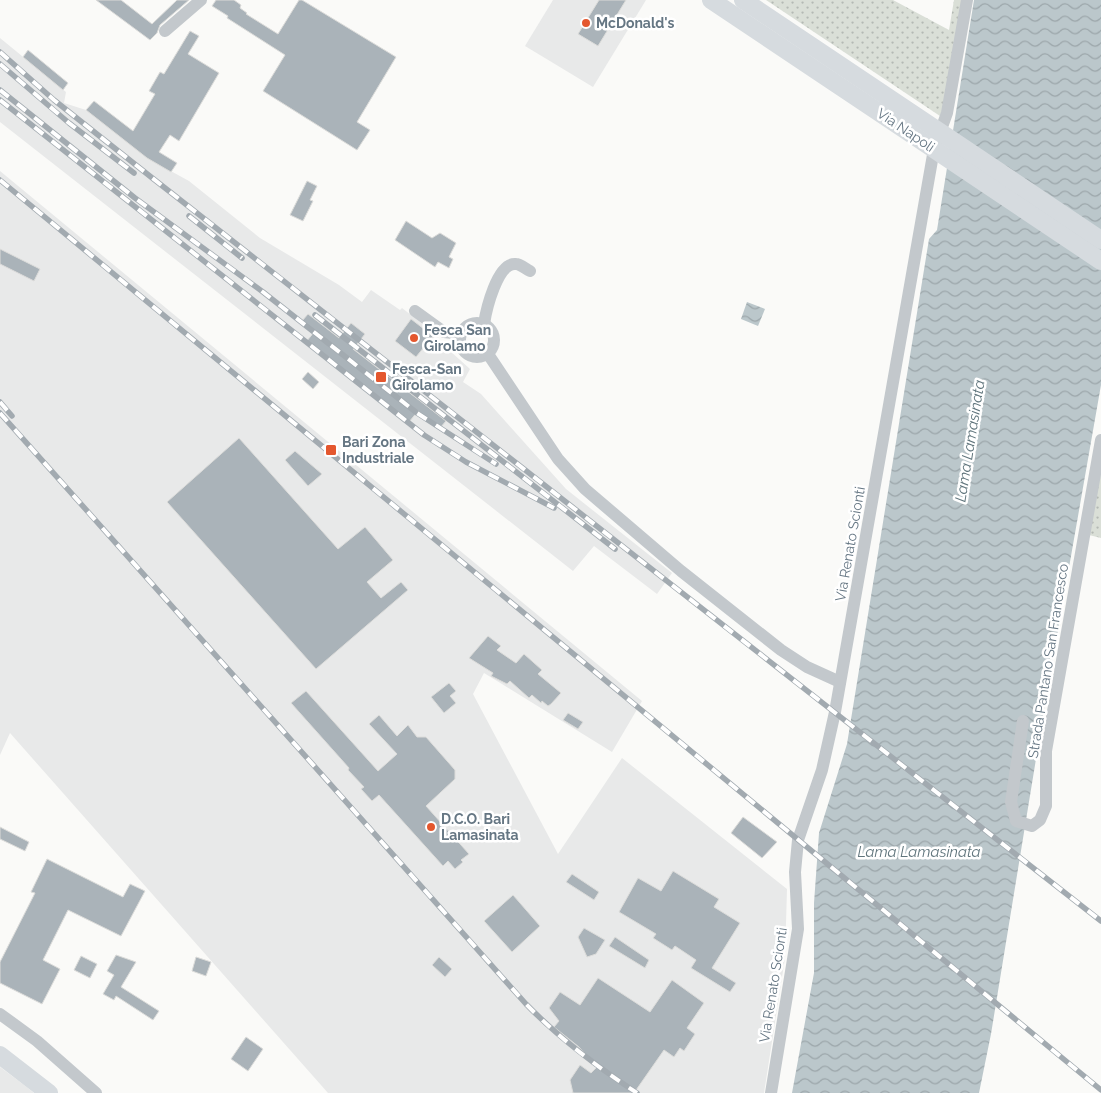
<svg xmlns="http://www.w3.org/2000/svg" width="1101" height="1093" font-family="Raleway,sans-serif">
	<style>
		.built { fill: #e8e9e9 }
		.grass { fill: url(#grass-dots) }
		.water { fill: url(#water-waves) }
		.building { fill: #aab3b9; stroke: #dcdcda }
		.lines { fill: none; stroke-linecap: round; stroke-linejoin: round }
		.street { stroke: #c3c8cc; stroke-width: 12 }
		.secondary { stroke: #d6dbdf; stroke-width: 18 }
		.rail-casing { stroke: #a2aab0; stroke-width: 5.5 }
		.rail { stroke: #fff; stroke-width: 4; stroke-dasharray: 11; stroke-linecap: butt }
		.poi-dot { fill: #e4572e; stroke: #fff; stroke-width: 2 }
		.labels { text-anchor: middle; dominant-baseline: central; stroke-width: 5; stroke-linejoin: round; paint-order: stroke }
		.poi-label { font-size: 14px; font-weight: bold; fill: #657683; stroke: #fff; text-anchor: start }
		.street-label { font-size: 14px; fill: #657683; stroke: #fff }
		.water-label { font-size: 15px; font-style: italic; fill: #60757c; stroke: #fff }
	</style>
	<defs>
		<pattern id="grass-dots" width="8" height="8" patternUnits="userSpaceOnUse" patternTransform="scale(1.25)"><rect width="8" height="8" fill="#dadfd7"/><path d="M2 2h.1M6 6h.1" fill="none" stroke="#b4b9b4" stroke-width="1.8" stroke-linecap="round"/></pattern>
		<pattern id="water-waves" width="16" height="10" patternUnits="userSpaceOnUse" patternTransform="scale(1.25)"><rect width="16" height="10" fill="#bbc7cb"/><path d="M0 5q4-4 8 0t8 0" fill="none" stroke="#9ca6aa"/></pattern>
	</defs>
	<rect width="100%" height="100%" fill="#fafaf8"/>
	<!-- built -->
	<g class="built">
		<path d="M 553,0 L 646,0 L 593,87 L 525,46 Z"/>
		<path d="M 0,38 L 66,92 L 64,103 L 86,110 L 147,158 L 189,181 L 260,238 L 339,285 L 362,302 L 371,290 L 400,310 L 402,308 L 438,336 L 439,341 L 470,369 L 463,382 L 481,394 L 566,489 L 672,573 L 657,594 L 594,546 L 573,571 L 0,122 Z"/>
		<path d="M 0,171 L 642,701 L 612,752 L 484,673 L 473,694 L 558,854 L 622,758 L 787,889 L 785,958 L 764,1093 L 328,1093 L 10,733 L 0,755 Z"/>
		<path d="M 0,1067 L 24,1085 L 34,1093 L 0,1093 Z"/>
	</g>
	<!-- grass -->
	<g class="grass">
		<path d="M 766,0 L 893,0 L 949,30 L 954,0 L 964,0 L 945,103 L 940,116 Z"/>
		<path d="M 1101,464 L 1101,538 L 1089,535 Z"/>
	</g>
	<!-- water -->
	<g class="water">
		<path d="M 974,0 L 1101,0 L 1101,385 L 1044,710 L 991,1034 L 979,1093 L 792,1093 L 814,973 L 814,903 L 819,833 L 847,744 L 929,239 L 937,230 Z"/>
		<path d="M 747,302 L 765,309 L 758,326 L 741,319 Z"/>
	</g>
	<!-- building -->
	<g class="building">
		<path d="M 96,0 L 121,0 L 152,24 L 177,0 L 189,0 L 160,25 L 157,33 L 150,40 Z"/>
		<path d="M 216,0 L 234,0 L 241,5 L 240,8 L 247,13 L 246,14 L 278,34 L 299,0 L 302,0 L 396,57 L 357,122 L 370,130 L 357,150 L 263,91 L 285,55 L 227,18 L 228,16 L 212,6 Z"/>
		<path d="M 599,0 L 626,0 L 598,46 L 578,34 Z"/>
		<path d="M 190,31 L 199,36 L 188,54 L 219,73 L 179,141 L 170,135 L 159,152 L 177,163 L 171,172 L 147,158 L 86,110 L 94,101 L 133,131 L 155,94 L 149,91 L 160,72 L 164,74 Z"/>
		<path d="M 28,50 L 68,83 L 63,90 L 23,57 Z"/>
		<path d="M 307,181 L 317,186 L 310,200 L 313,201 L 303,221 L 290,215 Z"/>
		<path d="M 406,221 L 432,238 L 440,233 L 456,243 L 449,257 L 453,259 L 449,268 L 438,262 L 435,267 L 395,240 Z"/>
		<path d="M 0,249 L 40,269 L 34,281 L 0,264 Z"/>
		<path d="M 308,314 L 339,338 L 351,323 L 365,334 L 353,349 L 446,421 L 440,428 L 418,411 L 409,422 L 306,342 L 315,331 L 302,321 Z"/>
		<path d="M 411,319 L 433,336 L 416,357 L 395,341 Z"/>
		<path d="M 308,372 L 319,382 L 313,389 L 302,379 Z"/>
		<path d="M 239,438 L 338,549 L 365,527 L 393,560 L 367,582 L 381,598 L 401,582 L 408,590 L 316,669 L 167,502 Z"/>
		<path d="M 295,451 L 322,474 L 308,486 L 285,460 Z"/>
		<path d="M 488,636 L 501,646 L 497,650 L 516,663 L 524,654 L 542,670 L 538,674 L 561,693 L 551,704 L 548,706 L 542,701 L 541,703 L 532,695 L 529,698 L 510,681 L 507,684 L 491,676 L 493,673 L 469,658 Z"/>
		<path d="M 449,683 L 456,691 L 450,696 L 456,703 L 444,713 L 431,697 Z"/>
		<path d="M 306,691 L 378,771 L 397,754 L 369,724 L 379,715 L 397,736 L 408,725 L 417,737 L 426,737 L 455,770 L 455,779 L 426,806 L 469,854 L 461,860 L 463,862 L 455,869 L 448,861 L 443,866 L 379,795 L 372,801 L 361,789 L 364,787 L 348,770 L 349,768 L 291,703 Z"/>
		<path d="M 568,713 L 583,722 L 578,729 L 563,720 Z"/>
		<path d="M 743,817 L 777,842 L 762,858 L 731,833 Z"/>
		<path d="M 0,827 L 29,842 L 25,851 L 0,839 Z"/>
		<path d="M 47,859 L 123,897 L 130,884 L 145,891 L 121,936 L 68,910 L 43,960 L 60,969 L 42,1004 L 0,983 L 0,962 L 35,893 L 31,892 Z"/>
		<path d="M 673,871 L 719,899 L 714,907 L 740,923 L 712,968 L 736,983 L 730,992 L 691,968 L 696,960 L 675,946 L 672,950 L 653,938 L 656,934 L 619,912 L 638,878 L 661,891 Z"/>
		<path d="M 572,874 L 599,892 L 594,900 L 566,882 Z"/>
		<path d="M 513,895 L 540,926 L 512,952 L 484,921 Z"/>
		<path d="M 584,928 L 605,940 L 596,954 L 587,957 L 578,937 Z"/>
		<path d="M 615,937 L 649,960 L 645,968 L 609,946 Z"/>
		<path d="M 116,955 L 136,962 L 121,987 L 159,1011 L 153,1020 L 116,996 L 114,1000 L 103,994 L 114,975 L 107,971 Z"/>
		<path d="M 81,956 L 97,964 L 90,978 L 74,970 Z"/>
		<path d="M 196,957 L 211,962 L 206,976 L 192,971 Z"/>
		<path d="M 439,957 L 452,969 L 445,977 L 432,965 Z"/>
		<path d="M 598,978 L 650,1012 L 672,980 L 704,1003 L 687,1028 L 695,1034 L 684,1051 L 680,1048 L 674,1057 L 664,1050 L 634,1093 L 573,1093 L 570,1080 L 580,1065 L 591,1073 L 597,1067 L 579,1047 L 554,1027 L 559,1021 L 549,1008 L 560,992 L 580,1005 Z"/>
		<path d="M 246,1037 L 263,1049 L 248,1071 L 231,1059 Z"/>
	</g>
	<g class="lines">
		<!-- street -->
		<g class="street">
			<path d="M 165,31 L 201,0"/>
			<path d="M 415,311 L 444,332 L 461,334"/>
			<circle cx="477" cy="340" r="17"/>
			<path d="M 484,324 C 486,311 497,262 516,264 C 520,264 526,269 530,271"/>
			<path d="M 488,354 L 558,459 L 585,489 L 681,571 L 781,650 L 807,667 L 840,682"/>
			<path d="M 1023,721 L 1011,802 L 1016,821 L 1032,826 L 1040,820 L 1046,806 L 1046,751 L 1101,440"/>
			<path d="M 0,1014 L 37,1041 L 96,1093"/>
			<path d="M 771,1093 L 798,929 L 795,872 L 798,840 L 822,770 L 835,712 L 934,149 L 947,113 L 967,0"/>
		</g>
		<!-- secondary -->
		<g class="secondary">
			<path d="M 711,0 L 1101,261"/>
			<path d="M 743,0 L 1101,240"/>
			<path d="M 0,1055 L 49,1093"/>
		</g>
		<!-- rail casing -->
		<g class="rail-casing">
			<g id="rail">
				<path d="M 0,52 L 54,100 L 151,177 L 1101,921"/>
				<path d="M 0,64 L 69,123 L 134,173"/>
				<path d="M 0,90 L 135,198 L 263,292 L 417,413 L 496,464"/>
				<path d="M 0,100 L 424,435 L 466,462 L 554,508"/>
				<path d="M 0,180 L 1101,1090"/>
				<path d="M 189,216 L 242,258"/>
				<path d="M 315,315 L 615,549"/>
				<path d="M 0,402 L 12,416"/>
				<path d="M 0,413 L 526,1004 C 560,1039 596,1066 637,1093"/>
			</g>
		</g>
		<!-- rail -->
		<use href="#rail" class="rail"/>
	</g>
	<!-- markers -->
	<g class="poi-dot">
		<circle cx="586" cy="23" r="5"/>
		<circle cx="414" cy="338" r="5"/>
		<rect x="375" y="371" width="12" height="12" rx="2.5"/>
		<rect x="325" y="444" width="12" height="12" rx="2.5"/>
		<circle cx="431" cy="827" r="5"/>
	</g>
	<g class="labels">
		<!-- poi labels -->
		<g class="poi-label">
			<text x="596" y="23">McDonald's</text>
			<text x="424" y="330">Fesca San<tspan x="424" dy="16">Girolamo</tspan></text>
			<text x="392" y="369">Fesca-San<tspan x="392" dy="16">Girolamo</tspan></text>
			<text x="342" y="442">Bari Zona<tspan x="342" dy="16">Industriale</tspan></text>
			<text x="441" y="819">D.C.O. Bari<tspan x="441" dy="16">Lamasinata</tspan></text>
		</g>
		<!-- street labels -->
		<g class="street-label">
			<text transform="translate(906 130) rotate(34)">Via Napoli</text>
			<text transform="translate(850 544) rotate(-80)">Via Renato Scionti</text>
			<text transform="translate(1048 661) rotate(-81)">Strada Pantano San Francesco</text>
			<text transform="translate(773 985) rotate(-81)">Via Renato Scionti</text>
		</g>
		<!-- water labels -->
		<g class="water-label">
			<text transform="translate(970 441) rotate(-81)">Lama Lamasinata</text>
			<text x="919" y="852">Lama Lamasinata</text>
		</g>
	</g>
</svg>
